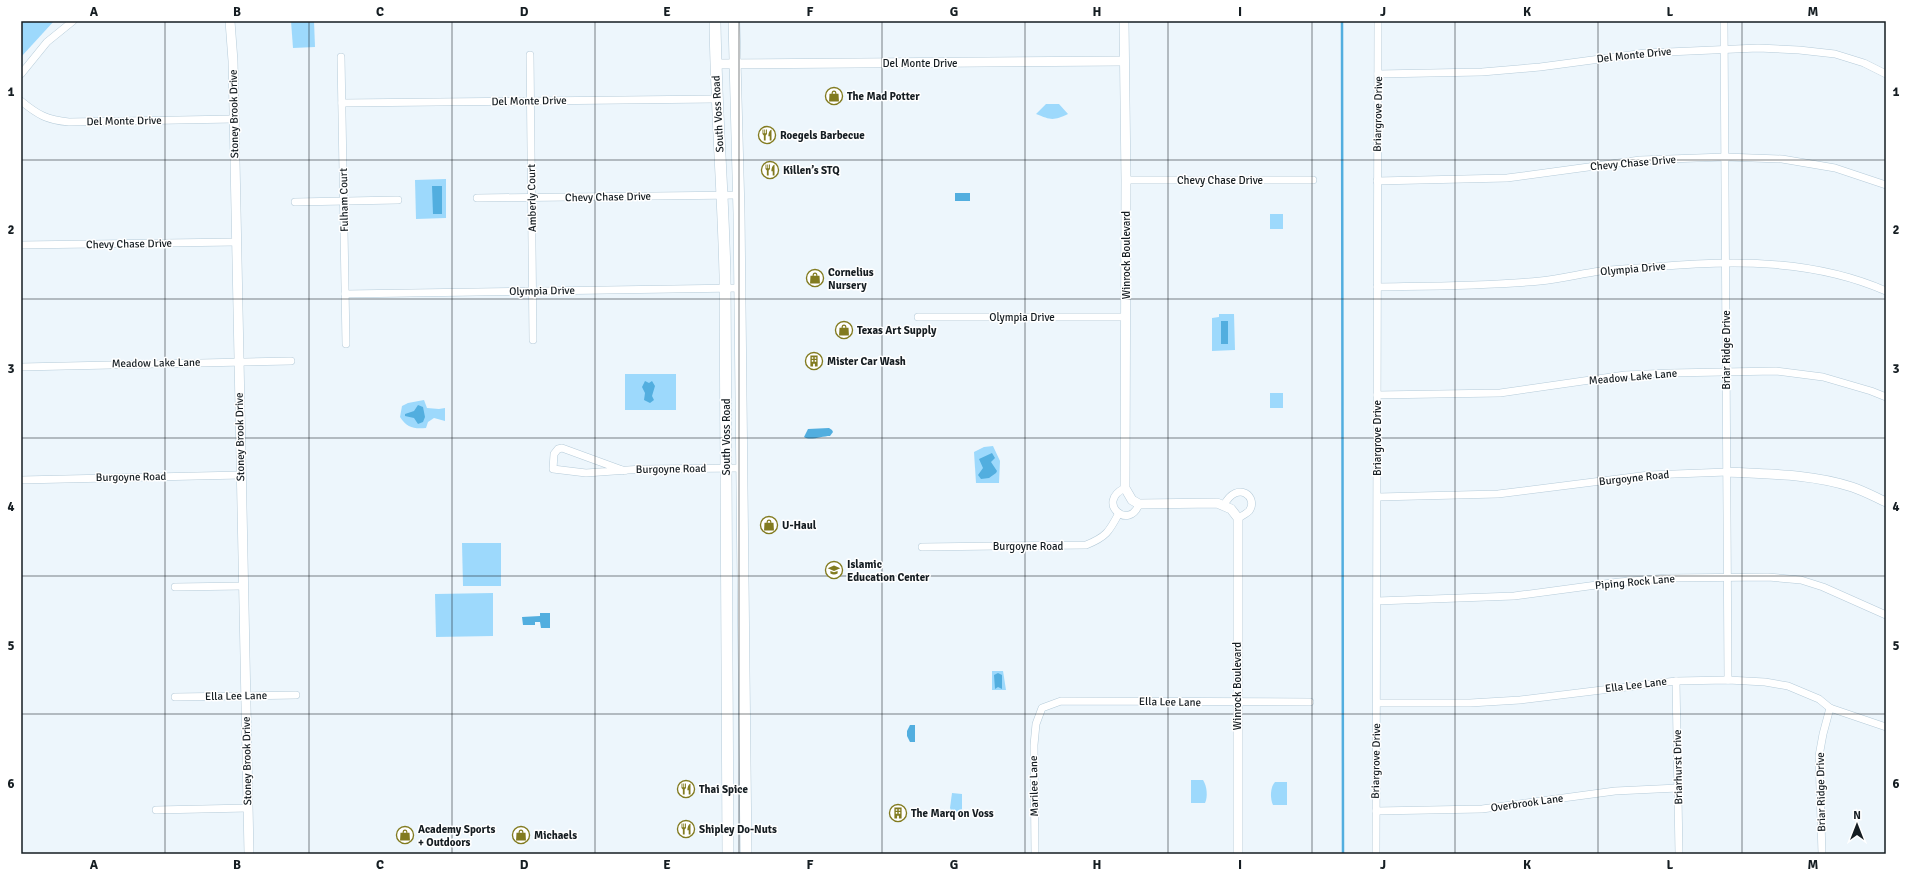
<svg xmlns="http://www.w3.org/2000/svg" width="1907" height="875" font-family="Signika,sans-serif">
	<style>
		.green { fill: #9dd9fc }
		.water { fill: #52aedf }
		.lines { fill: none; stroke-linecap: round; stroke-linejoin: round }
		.stream { stroke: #52aedf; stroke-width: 2.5 }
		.minor-casing { stroke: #b5cbd9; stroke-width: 8 }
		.tertiary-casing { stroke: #b5cbd9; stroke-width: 10 }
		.primary-casing { stroke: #b5cbd9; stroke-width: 12 }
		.minor { stroke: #fff; stroke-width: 7 }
		.tertiary { stroke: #fff; stroke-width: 9 }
		.primary { stroke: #fff; stroke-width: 11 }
		.grid { fill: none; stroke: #151d22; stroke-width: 1; stroke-opacity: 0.55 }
		.labels { text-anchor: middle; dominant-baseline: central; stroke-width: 3; stroke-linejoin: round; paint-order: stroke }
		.street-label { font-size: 11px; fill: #151d22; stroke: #fff }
		.poi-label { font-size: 11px; font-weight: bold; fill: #151d22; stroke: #fff; text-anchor: start }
		.neatline { fill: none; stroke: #151d22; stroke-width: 1.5 }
		.grid-label { font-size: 13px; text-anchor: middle; font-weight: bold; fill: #151d22 }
	</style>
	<rect width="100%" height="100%" fill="#edf6fc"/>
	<!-- green -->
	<g class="green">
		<path d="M 21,21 L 54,21 L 21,57 Z"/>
		<path d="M 291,21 L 314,21 L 315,47 L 293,48 Z"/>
		<path d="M 1046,104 L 1059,104 L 1068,114 C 1053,121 1051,120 1036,114 Z"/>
		<path d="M 446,179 L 446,218 L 416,219 L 415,180 Z"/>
		<rect x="1270" y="214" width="13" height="15"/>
		<path d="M 1219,314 L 1234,314 L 1235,350 L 1212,351 L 1212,318 L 1219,317 Z"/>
		<rect x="625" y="374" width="51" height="36"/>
		<rect x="1270" y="393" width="13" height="15"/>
		<path d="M 424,400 L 427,408 L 439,409 L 445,408 L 445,421 L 434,418 L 428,422 L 426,428 C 414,429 407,428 400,417 L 402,406 L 408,403 Z"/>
		<path d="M 993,446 L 1000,461 L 999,483 L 976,483 L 974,452 L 984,447 Z"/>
		<path d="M 462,543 L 501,543 L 501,586 L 463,586 Z"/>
		<path d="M 493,593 L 493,636 L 436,637 L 435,594 Z"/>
		<path d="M 992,671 L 1003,671 L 1006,690 L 992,690 Z"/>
		<path d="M 1191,780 L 1203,780 C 1207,786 1208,797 1205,803 L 1191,803 Z"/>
		<path d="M 1275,782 L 1287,782 L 1287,805 L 1273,805 C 1270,799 1270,787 1275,782 Z"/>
		<path d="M 952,793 L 962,794 L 962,809 L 959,812 L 952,812 L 950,808 Z"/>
	</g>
	<!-- water -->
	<g class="water">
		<path d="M 432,186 L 442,186 L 442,214 L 433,214 Z"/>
		<rect x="955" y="193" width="15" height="8"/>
		<rect x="1221" y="321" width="7" height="23"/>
		<path d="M 645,381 L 649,383 L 652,381 L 655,386 L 652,396 L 654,400 L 650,403 L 644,400 L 645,393 L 642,387 Z"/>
		<path d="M 418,405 L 423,407 L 425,417 L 423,422 L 418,424 L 414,418 L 405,416 L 405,414 L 414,411 Z"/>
		<path d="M 829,428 L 832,430 L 833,432 L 830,436 C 822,436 810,441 804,437 L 808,429 Z"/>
		<path d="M 992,453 L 995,458 L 991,462 L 997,471 L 996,473 L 989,478 L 981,479 L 978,475 L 983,468 L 979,459 Z"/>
		<path d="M 540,613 L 550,613 L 550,628 L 541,628 L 540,622 L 535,622 L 535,625 L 523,625 L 522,617 L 540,616 Z"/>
		<path d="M 998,673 L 1002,675 L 1002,689 L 998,687 L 995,689 L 994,675 Z"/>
		<path d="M 910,725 L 915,725 L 915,742 L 910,742 L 907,736 L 907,731 Z"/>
	</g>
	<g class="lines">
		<!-- stream -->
		<path class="stream" d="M 1342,21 L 1343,854"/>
		<!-- minor casing -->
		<g class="minor-casing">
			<g id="minor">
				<path d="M 1724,21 L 1728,680"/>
				<path d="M 530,55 L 533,340"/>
				<path d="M 341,57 L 346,344"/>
				<path d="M 21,74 L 47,42 L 73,21"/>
				<path d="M 1378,74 L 1482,72 L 1540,67 L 1645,53 L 1758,48 L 1799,50 L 1835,54 L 1864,63 L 1886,74"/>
				<path d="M 21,101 C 38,115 47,120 69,122 L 234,119"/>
				<path d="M 342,103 L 716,99"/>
				<path d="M 1126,180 L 1313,180"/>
				<path d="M 1377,181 L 1507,178 L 1640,160 L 1725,157 L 1782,159 L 1835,168 L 1886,185"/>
				<path d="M 477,198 L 739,195"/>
				<path d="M 295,202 L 398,200"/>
				<path d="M 21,245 L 236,242"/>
				<path d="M 1377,287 C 1431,286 1486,286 1540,281 C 1560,279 1580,274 1600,271 C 1618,269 1636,268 1654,267 C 1732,260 1813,259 1886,291"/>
				<path d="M 345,294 L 739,288"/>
				<path d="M 918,317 L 1126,317"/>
				<path d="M 21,367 L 291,361"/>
				<path d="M 1377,395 L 1500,393 L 1625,375 L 1670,373 L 1776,371 L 1823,377 L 1871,391 L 1886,397"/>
				<path d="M 625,471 L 562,448 L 558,449 L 554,454 L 553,469 L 586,473 L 642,469 L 742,468"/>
				<path d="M 21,480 L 241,475"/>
				<path d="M 1125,488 C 1095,502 1129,532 1139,504"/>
				<path d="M 1378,497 L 1498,494 L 1649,475 L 1727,472"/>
				<path d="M 1224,505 C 1238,479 1259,498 1249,511 C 1246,514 1242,516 1238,518"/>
				<path d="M 922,547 L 1086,545 C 1106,537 1109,532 1119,513"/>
				<path d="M 175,587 L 243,586"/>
				<path d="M 1377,601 L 1514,596 L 1619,582 L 1667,578 L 1768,577 L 1801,580 L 1823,587 L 1886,615"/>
				<path d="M 1676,681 L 1679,854"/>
				<path d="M 175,697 L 296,695"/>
				<path d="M 1377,703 L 1470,703 L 1520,700 L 1676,681 L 1728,680 L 1765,682 L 1788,686 L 1819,699 L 1830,708 L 1886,727"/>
				<path d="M 156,810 L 248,808"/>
				<path d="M 1376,811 L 1482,809 L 1615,791 L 1678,788"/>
				<path d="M 1035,854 L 1034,745 L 1036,724 L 1042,708 L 1061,701 L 1310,702"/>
				<path d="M 1376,854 L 1378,21"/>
				<path d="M 1822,854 L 1819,756 L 1823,734 L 1830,708"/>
			</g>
		</g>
		<!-- tertiary casing -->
		<g class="tertiary-casing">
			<g id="tertiary">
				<path d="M 230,21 L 233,61 L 249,854"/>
				<path d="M 1124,21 L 1126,180 L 1125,488 L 1132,500 L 1139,504 L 1217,503 L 1231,509 L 1238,518 L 1238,854"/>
				<path d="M 716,64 L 1123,61"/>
				<path d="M 1727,472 C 1769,474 1812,474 1852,487 C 1864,491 1875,497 1886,502"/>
			</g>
		</g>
		<!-- primary casing -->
		<g class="primary-casing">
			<g id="primary">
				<path d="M 715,21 C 716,106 723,190 725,275 L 728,854"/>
				<path d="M 734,21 L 739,213 L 746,854"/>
			</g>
		</g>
		<!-- minor -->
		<use href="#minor" class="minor"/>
		<!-- tertiary -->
		<use href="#tertiary" class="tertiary"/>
		<!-- primary -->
		<use href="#primary" class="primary"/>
	</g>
	<!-- grid -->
	<path class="grid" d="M 165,21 L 165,854M 309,21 L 309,854M 452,21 L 452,854M 595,21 L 595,854M 739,21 L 739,854M 882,21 L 882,854M 1025,21 L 1025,854M 1168,21 L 1168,854M 1312,21 L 1312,854M 1455,21 L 1455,854M 1598,21 L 1598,854M 1742,21 L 1742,854M 21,160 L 1886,160M 21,299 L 1886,299M 21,438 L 1886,438M 21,576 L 1886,576M 21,714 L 1886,714"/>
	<!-- icons -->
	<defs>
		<g id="shop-ring" transform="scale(0.9)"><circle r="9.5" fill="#fff" stroke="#827b20" stroke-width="1.5"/><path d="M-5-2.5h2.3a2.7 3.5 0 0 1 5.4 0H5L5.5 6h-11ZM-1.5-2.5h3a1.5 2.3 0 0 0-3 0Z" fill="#827b20"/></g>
		<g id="restaurant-ring" transform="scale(0.9)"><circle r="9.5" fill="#fff" stroke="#827b20" stroke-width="1.5"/><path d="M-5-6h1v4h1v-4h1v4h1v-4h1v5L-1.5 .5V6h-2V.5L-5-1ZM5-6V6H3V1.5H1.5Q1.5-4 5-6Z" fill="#827b20"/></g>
		<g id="building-ring" transform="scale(0.9)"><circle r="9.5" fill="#fff" stroke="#827b20" stroke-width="1.5"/><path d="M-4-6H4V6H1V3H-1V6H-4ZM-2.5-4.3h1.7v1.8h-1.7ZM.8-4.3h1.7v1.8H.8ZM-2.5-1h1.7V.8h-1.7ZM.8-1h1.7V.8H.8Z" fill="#827b20"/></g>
		<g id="school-ring" transform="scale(0.9)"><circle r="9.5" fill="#fff" stroke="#827b20" stroke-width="1.5"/><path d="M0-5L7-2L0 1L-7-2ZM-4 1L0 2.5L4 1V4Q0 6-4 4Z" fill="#827b20"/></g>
	</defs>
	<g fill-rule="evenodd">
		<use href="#shop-ring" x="834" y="96"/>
		<use href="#restaurant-ring" x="767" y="135"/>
		<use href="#restaurant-ring" x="770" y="170"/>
		<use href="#shop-ring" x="815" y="278"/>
		<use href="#shop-ring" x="844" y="330"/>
		<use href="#building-ring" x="814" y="361"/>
		<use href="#shop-ring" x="769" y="525"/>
		<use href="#school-ring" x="834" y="570"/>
		<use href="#restaurant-ring" x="686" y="789"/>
		<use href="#building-ring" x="898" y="813"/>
		<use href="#restaurant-ring" x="686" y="829"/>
		<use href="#shop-ring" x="405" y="835"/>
		<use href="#shop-ring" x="521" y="835"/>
	</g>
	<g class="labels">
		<!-- street labels -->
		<g class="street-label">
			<text transform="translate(1634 55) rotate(-6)">Del Monte Drive</text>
			<text x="920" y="63">Del Monte Drive</text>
			<text transform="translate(529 101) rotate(-1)">Del Monte Drive</text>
			<text transform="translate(234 114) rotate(-91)">Stoney Brook Drive</text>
			<text transform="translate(718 114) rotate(-93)">South Voss Road</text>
			<text transform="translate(1378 114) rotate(-89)">Briargrove Drive</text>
			<text transform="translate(124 121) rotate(-1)">Del Monte Drive</text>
			<text transform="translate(1633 163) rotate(-5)">Chevy Chase Drive</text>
			<text x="1220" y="180">Chevy Chase Drive</text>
			<text transform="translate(608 197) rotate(-1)">Chevy Chase Drive</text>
			<text transform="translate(532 198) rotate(-91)">Amberly Court</text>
			<text transform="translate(344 200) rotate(-91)">Fulham Court</text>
			<text transform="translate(129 244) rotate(-1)">Chevy Chase Drive</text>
			<text transform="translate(1126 255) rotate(-90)">Winrock Boulevard</text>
			<text transform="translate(1633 269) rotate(-5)">Olympia Drive</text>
			<text transform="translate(542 291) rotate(-1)">Olympia Drive</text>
			<text x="1022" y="317">Olympia Drive</text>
			<text transform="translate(1726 350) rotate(-90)">Briar Ridge Drive</text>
			<text transform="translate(156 363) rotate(-1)">Meadow Lake Lane</text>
			<text transform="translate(1633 377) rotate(-5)">Meadow Lake Lane</text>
			<text transform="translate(240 437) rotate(-91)">Stoney Brook Drive</text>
			<text transform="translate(726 437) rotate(-90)">South Voss Road</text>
			<text transform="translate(1377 438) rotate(-90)">Briargrove Drive</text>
			<text transform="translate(671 469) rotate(-1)">Burgoyne Road</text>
			<text transform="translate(131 477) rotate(-1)">Burgoyne Road</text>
			<text transform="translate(1634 478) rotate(-6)">Burgoyne Road</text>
			<text x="1028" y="546">Burgoyne Road</text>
			<text transform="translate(1635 582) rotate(-5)">Piping Rock Lane</text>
			<text transform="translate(1636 685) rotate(-7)">Ella Lee Lane</text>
			<text transform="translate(1237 686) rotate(-90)">Winrock Boulevard</text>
			<text transform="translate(236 696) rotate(-1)">Ella Lee Lane</text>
			<text transform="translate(1170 702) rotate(1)">Ella Lee Lane</text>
			<text transform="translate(247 761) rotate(-91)">Stoney Brook Drive</text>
			<text transform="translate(1376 761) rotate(-89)">Briargrove Drive</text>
			<text transform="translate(1678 767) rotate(-91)">Briarhurst Drive</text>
			<text transform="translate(1034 786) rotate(-91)">Marilee Lane</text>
			<text transform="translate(1821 792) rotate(-91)">Briar Ridge Drive</text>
			<text transform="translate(1527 803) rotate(-8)">Overbrook Lane</text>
		</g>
		<!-- poi labels -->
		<g class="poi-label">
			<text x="847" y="96">The Mad Potter</text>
			<text x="780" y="135">Roegels Barbecue</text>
			<text x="783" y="170">Killen’s STQ</text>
			<text x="828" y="272">Cornelius<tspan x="828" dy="13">Nursery</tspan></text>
			<text x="857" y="330">Texas Art Supply</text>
			<text x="827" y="361">Mister Car Wash</text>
			<text x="782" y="525">U-Haul</text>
			<text x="847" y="564">Islamic<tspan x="847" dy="13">Education Center</tspan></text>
			<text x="699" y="789">Thai Spice</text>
			<text x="911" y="813">The Marq on Voss</text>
			<text x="418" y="829">Academy Sports<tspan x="418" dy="13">+ Outdoors</tspan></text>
			<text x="699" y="829">Shipley Do-Nuts</text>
			<text x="534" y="835">Michaels</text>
		</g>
	</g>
	<!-- border -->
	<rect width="1907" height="875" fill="none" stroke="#ffffff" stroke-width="44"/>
	<!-- north arrow -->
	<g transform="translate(1857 825)" stroke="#ffffff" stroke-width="3" paint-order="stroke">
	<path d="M0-3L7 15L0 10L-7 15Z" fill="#151d22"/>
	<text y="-6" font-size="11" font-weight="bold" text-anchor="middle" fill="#151d22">N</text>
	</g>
	<rect x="22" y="22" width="1863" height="831" class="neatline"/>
	<g class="grid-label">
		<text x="94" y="16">A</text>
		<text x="237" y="16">B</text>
		<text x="380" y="16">C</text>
		<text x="524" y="16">D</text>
		<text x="667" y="16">E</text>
		<text x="810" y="16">F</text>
		<text x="954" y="16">G</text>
		<text x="1097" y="16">H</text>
		<text x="1240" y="16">I</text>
		<text x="1383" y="16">J</text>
		<text x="1527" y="16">K</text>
		<text x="1670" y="16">L</text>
		<text x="1813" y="16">M</text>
		<text x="11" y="96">1</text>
		<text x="1896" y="96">1</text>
		<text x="11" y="234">2</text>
		<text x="1896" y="234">2</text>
		<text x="11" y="373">3</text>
		<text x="1896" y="373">3</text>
		<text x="11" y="511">4</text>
		<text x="1896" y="511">4</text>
		<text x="11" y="650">5</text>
		<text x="1896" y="650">5</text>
		<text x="11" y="788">6</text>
		<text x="1896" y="788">6</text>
		<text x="94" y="869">A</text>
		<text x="237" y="869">B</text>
		<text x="380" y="869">C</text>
		<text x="524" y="869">D</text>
		<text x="667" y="869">E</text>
		<text x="810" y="869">F</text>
		<text x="954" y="869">G</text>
		<text x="1097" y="869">H</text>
		<text x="1240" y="869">I</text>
		<text x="1383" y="869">J</text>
		<text x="1527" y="869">K</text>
		<text x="1670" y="869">L</text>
		<text x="1813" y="869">M</text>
	</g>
</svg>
